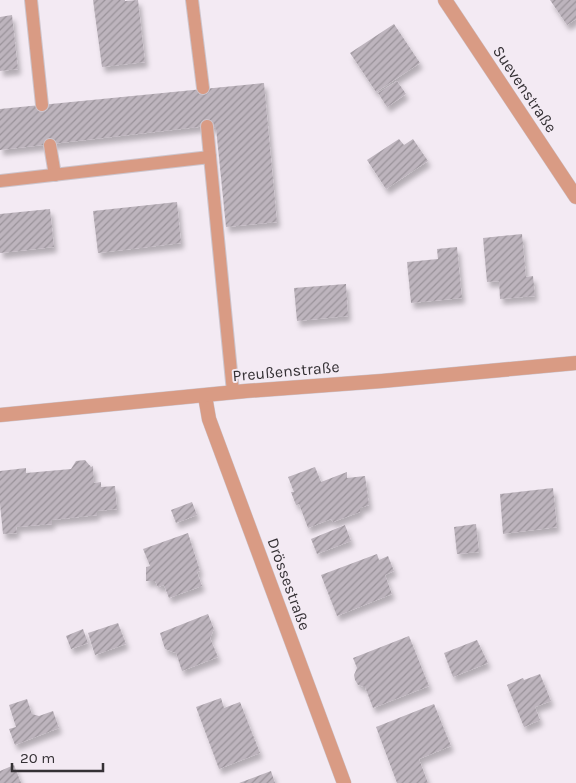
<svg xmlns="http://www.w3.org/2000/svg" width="576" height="783" font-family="Karla,sans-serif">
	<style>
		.building { fill: url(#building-hatch); filter: url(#shadow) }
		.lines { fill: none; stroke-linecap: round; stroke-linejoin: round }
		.service-casing { stroke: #cdc5cd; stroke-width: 14 }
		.minor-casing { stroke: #cdc5cd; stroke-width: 15 }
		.service { stroke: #d99b84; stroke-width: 12 }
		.minor { stroke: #d99b84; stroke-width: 14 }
		.labels { text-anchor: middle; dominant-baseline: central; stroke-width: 4; stroke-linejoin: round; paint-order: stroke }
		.street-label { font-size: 16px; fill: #353135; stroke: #f3eaf3 }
	</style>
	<defs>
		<pattern id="building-hatch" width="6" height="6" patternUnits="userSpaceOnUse" patternTransform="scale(1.25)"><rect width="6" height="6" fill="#bdb4bd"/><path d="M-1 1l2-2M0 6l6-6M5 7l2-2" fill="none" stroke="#9a939a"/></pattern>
		<filter id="shadow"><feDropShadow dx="3" dy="5.5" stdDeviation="2.5" flood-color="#0004"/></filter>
	</defs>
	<rect width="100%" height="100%" fill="#f3eaf3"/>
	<!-- building -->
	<g class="building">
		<path d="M 93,0 L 125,0 L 125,1 L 138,0 L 145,62 L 102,67 Z"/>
		<path d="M 550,0 L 576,0 L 576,19 L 567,25 Z"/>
		<path d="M 12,15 L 18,69 L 0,71 L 0,17 Z"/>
		<path d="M 394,24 L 420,63 L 376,92 L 350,53 Z"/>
		<path d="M 397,81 L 406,94 L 387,107 L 378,93 Z"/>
		<path d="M 264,83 L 277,222 L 226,227 L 216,128 L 207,126 L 0,150 L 0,109 Z"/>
		<path d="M 399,139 L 404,145 L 413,139 L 428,161 L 386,189 L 367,160 Z"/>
		<path d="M 177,202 L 181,243 L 98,253 L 93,211 Z"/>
		<path d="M 50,209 L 54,247 L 0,253 L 0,214 Z"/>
		<path d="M 522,234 L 526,277 L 533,276 L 535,296 L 500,299 L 499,281 L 487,282 L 483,238 Z"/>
		<path d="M 457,247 L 462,298 L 411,303 L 407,262 L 438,259 L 437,249 Z"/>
		<path d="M 346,284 L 348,316 L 297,321 L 294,288 Z"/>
		<path d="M 85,460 L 91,467 L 93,466 L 94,483 L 101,482 L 101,487 L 115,486 L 117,509 L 97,511 L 97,515 L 52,520 L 52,524 L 16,527 L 17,533 L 3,534 L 0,504 L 0,471 L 26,468 L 26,473 L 71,469 L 76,461 Z"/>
		<path d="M 315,467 L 321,482 L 347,472 L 347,478 L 365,476 L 369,505 L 360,508 L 360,512 L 333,522 L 331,519 L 308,528 L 299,504 L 296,505 L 291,492 L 294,492 L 288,477 Z"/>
		<path d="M 553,488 L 557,527 L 503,534 L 500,494 Z"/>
		<path d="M 192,502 L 197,515 L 176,523 L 171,510 Z"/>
		<path d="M 476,524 L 479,552 L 457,554 L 454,527 Z"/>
		<path d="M 345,525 L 351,541 L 317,554 L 311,539 Z"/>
		<path d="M 188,533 L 200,571 L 197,572 L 202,586 L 169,598 L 164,585 L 158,587 L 155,581 L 146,581 L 146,567 L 150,566 L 143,549 Z"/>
		<path d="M 377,554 L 379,560 L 388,556 L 394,571 L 385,575 L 392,594 L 337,616 L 321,575 Z"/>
		<path d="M 208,614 L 214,629 L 210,638 L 218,657 L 182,671 L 176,653 L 165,649 L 160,633 Z"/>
		<path d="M 118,623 L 126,644 L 95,655 L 88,633 Z"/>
		<path d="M 83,629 L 88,643 L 71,649 L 66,636 Z"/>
		<path d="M 409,636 L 429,686 L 373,708 L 365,687 L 358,685 L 355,680 L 354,675 L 357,668 L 353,658 Z"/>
		<path d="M 477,640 L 488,663 L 453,677 L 444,653 Z"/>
		<path d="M 540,674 L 551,701 L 535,707 L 540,720 L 524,727 L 507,685 L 523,678 L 524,680 Z"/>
		<path d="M 221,698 L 224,708 L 240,702 L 260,753 L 219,769 L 196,707 Z"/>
		<path d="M 27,699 L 32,714 L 39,716 L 53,711 L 59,728 L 15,745 L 9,729 L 16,727 L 9,705 Z"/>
		<path d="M 434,704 L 451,746 L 419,759 L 428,783 L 397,783 L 376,727 Z"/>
		<path d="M 14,765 L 21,783 L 0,783 L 0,771 Z"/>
		<path d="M 271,771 L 275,783 L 239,783 Z"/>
	</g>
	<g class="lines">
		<!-- service casing -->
		<g class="service-casing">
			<g id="service">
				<path d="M 31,0 L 42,105"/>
				<path d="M 192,0 L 203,88"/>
				<path d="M 207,126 L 210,157"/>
				<path d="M 50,145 L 55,175"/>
				<path d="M 0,181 L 210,157 L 233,392"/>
			</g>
		</g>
		<!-- minor casing -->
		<g class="minor-casing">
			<g id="minor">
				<path d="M 445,0 L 576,197"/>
				<path d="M 205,396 L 209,419 L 344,783"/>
				<path d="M 0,415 L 246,391 L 382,381 L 576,363"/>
			</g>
		</g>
		<!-- service -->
		<use href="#service" class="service"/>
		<!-- minor -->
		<use href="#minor" class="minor"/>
	</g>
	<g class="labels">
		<!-- street labels -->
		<g class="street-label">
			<text transform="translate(525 89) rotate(56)">Suevenstraße</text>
			<text transform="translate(286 371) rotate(-5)">Preußenstraße</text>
			<text transform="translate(289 584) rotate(70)">Drössestraße</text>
		</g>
	</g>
	<!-- scale -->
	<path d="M12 763v8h91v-8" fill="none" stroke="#353135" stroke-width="2.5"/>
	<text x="20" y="763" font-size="15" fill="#353135" stroke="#f3eaf3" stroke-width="4" paint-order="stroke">20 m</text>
</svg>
